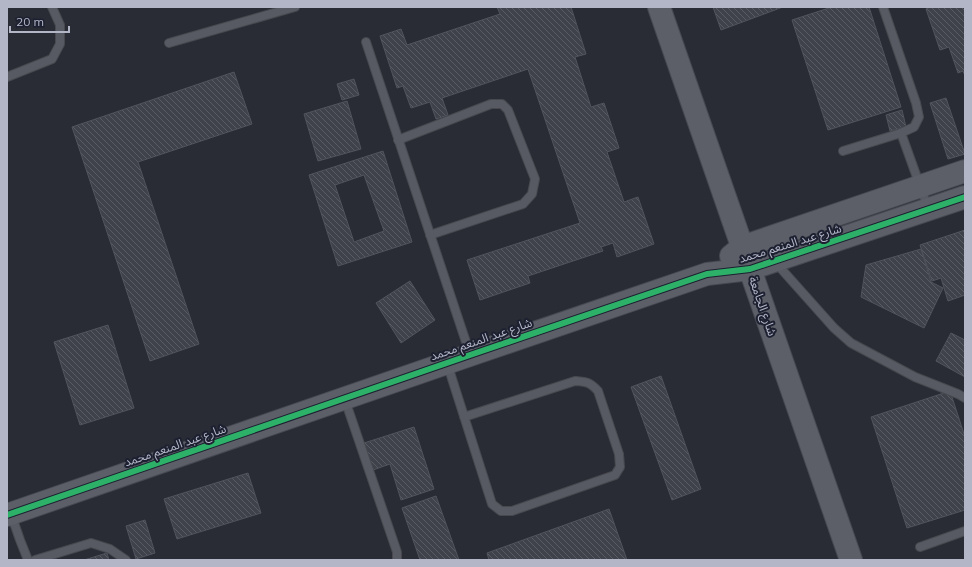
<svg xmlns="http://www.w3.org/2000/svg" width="972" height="567" font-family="Mulish,'Noto Sans Arabic',sans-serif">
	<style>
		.building { fill: url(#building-back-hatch); stroke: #51535d; fill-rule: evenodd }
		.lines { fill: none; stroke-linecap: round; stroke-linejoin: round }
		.lane-casing { stroke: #47494f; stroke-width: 10 }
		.secondary-casing { stroke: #474952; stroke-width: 24 }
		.lane { stroke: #585a63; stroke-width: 8 }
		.secondary { stroke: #5d5f68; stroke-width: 22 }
		.cycleway-casing { stroke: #1c2030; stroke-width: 8 }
		.cycleway { stroke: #2db169; stroke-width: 6 }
		.labels { text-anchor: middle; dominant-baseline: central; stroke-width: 4; stroke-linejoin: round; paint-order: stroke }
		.street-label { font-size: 12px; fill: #b3b6c7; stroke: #1c2030 }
	</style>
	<defs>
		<pattern id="building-back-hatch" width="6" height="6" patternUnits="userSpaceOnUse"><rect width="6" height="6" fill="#40424b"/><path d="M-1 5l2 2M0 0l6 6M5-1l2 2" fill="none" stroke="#595b63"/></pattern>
	</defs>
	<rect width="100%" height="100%" fill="#292c35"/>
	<!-- building -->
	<g class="building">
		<path d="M 497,7 L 571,7 L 586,54 L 575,57 L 591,107 L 604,103 L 619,148 L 607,152 L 624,202 L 638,197 L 654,244 L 617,257 L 613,243 L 601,247 L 603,251 L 528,276 L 530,283 L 480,300 L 467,260 L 580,223 L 528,69 L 442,98 L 448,115 L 436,119 L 430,102 L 411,108 L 403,86 L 397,88 L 380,36 L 401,29 L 407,45 L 500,14 Z"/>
		<path d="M 713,7 L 783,7 L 721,30 Z"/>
		<path d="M 832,7 L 869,7 L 901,107 L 828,130 L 792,20 Z"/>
		<path d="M 930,7 L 965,7 L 965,76 L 963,71 L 958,73 L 949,47 L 940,50 L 926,9 Z"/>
		<path d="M 234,72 L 252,124 L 138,162 L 199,344 L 150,361 L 72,127 Z"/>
		<path d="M 354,79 L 359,95 L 342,100 L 337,84 Z"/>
		<path d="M 946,98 L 965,154 L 948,159 L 930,103 Z"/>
		<path d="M 347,101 L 361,149 L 318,161 L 304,114 Z"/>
		<path d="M 902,110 L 906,127 L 890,131 L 886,115 Z"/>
		<path d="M 383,151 L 412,242 L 338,266 L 309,175 ZM 364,175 L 384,231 L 354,242 L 335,185 Z"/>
		<path d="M 965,230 L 965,295 L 948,301 L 941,278 L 932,281 L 920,245 Z"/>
		<path d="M 921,249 L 931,282 L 943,288 L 924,328 L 861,297 L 866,265 Z"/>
		<path d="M 410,281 L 435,320 L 401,343 L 376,303 Z"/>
		<path d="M 108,325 L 134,408 L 80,425 L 54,342 Z"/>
		<path d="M 951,333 L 965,340 L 965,377 L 936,361 Z"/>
		<path d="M 661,376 L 701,489 L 672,500 L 631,387 Z"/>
		<path d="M 950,391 L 965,437 L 965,510 L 907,528 L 871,417 Z"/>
		<path d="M 414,427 L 434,489 L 401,500 L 390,464 L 373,470 L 364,443 Z"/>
		<path d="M 248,473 L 261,513 L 177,539 L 164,499 Z"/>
		<path d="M 436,496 L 459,560 L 420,560 L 402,508 Z"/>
		<path d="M 609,509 L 627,560 L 489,560 L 487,553 Z"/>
		<path d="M 145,520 L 155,553 L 136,559 L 126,526 Z"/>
		<path d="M 107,553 L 109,560 L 84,560 Z"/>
	</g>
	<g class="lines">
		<!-- lane casing -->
		<g class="lane-casing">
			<g id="lane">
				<path d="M 366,42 L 470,354"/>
				<path d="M 169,43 L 295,7"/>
				<path d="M 7,77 L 52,59 L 60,44 L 60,25 L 52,7"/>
				<path d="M 901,133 L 928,208"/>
				<path d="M 398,140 L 491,104 L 502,104 L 508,110 L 535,179 L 532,194 L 523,204 L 430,235"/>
				<path d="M 843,151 L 901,133 L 914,127 L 919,117 L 916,103 L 883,7"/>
				<path d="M 776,263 L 834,328 L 851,343 L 915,377 L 958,394 L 965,398"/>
				<path d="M 447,363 L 492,504 L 501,511 L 512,511 L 615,475 L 620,467 L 619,454 L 598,391 C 590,382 587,382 575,381 L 464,417"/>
				<path d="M 345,400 L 397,552 L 397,560"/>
				<path d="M 11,514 L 20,540 L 28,560"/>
				<path d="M 920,547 L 965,531"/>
				<path d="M 35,560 L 91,543 L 110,549 L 126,560"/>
			</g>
		</g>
		<!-- secondary casing -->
		<g class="secondary-casing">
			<g id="secondary">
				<path d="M 659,7 L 851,560"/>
				<path d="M 731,256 L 742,247 L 965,171"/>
				<path d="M 7,515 L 470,355 L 707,274 L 750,269 L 965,197"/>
			</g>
		</g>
		<!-- lane -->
		<use href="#lane" class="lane"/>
		<!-- secondary -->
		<use href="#secondary" class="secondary"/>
		<!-- cycleway casing -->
		<g class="cycleway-casing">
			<path id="cycleway" d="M 7,515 L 470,355 L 707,274 L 750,269 L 965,197"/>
		</g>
		<!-- cycleway -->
		<use href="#cycleway" class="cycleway"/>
	</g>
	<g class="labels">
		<!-- street labels -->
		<g class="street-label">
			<text transform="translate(790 243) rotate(-17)">شارع عبد المنعم محمد</text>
			<text transform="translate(763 306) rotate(71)">شارع الجامعة</text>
			<text transform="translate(481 339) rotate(-19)">شارع عبد المنعم محمد</text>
			<text transform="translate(175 445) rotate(-19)">شارع عبد المنعم محمد</text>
		</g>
	</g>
	<!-- border -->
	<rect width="972" height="567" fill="none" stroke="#b3b6c7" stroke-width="16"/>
	<!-- scale -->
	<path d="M10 26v6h59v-6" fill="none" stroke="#b3b6c7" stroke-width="2"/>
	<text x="16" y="26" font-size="12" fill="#b3b6c7" stroke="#1c2030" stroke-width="3" paint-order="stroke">20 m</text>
</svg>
